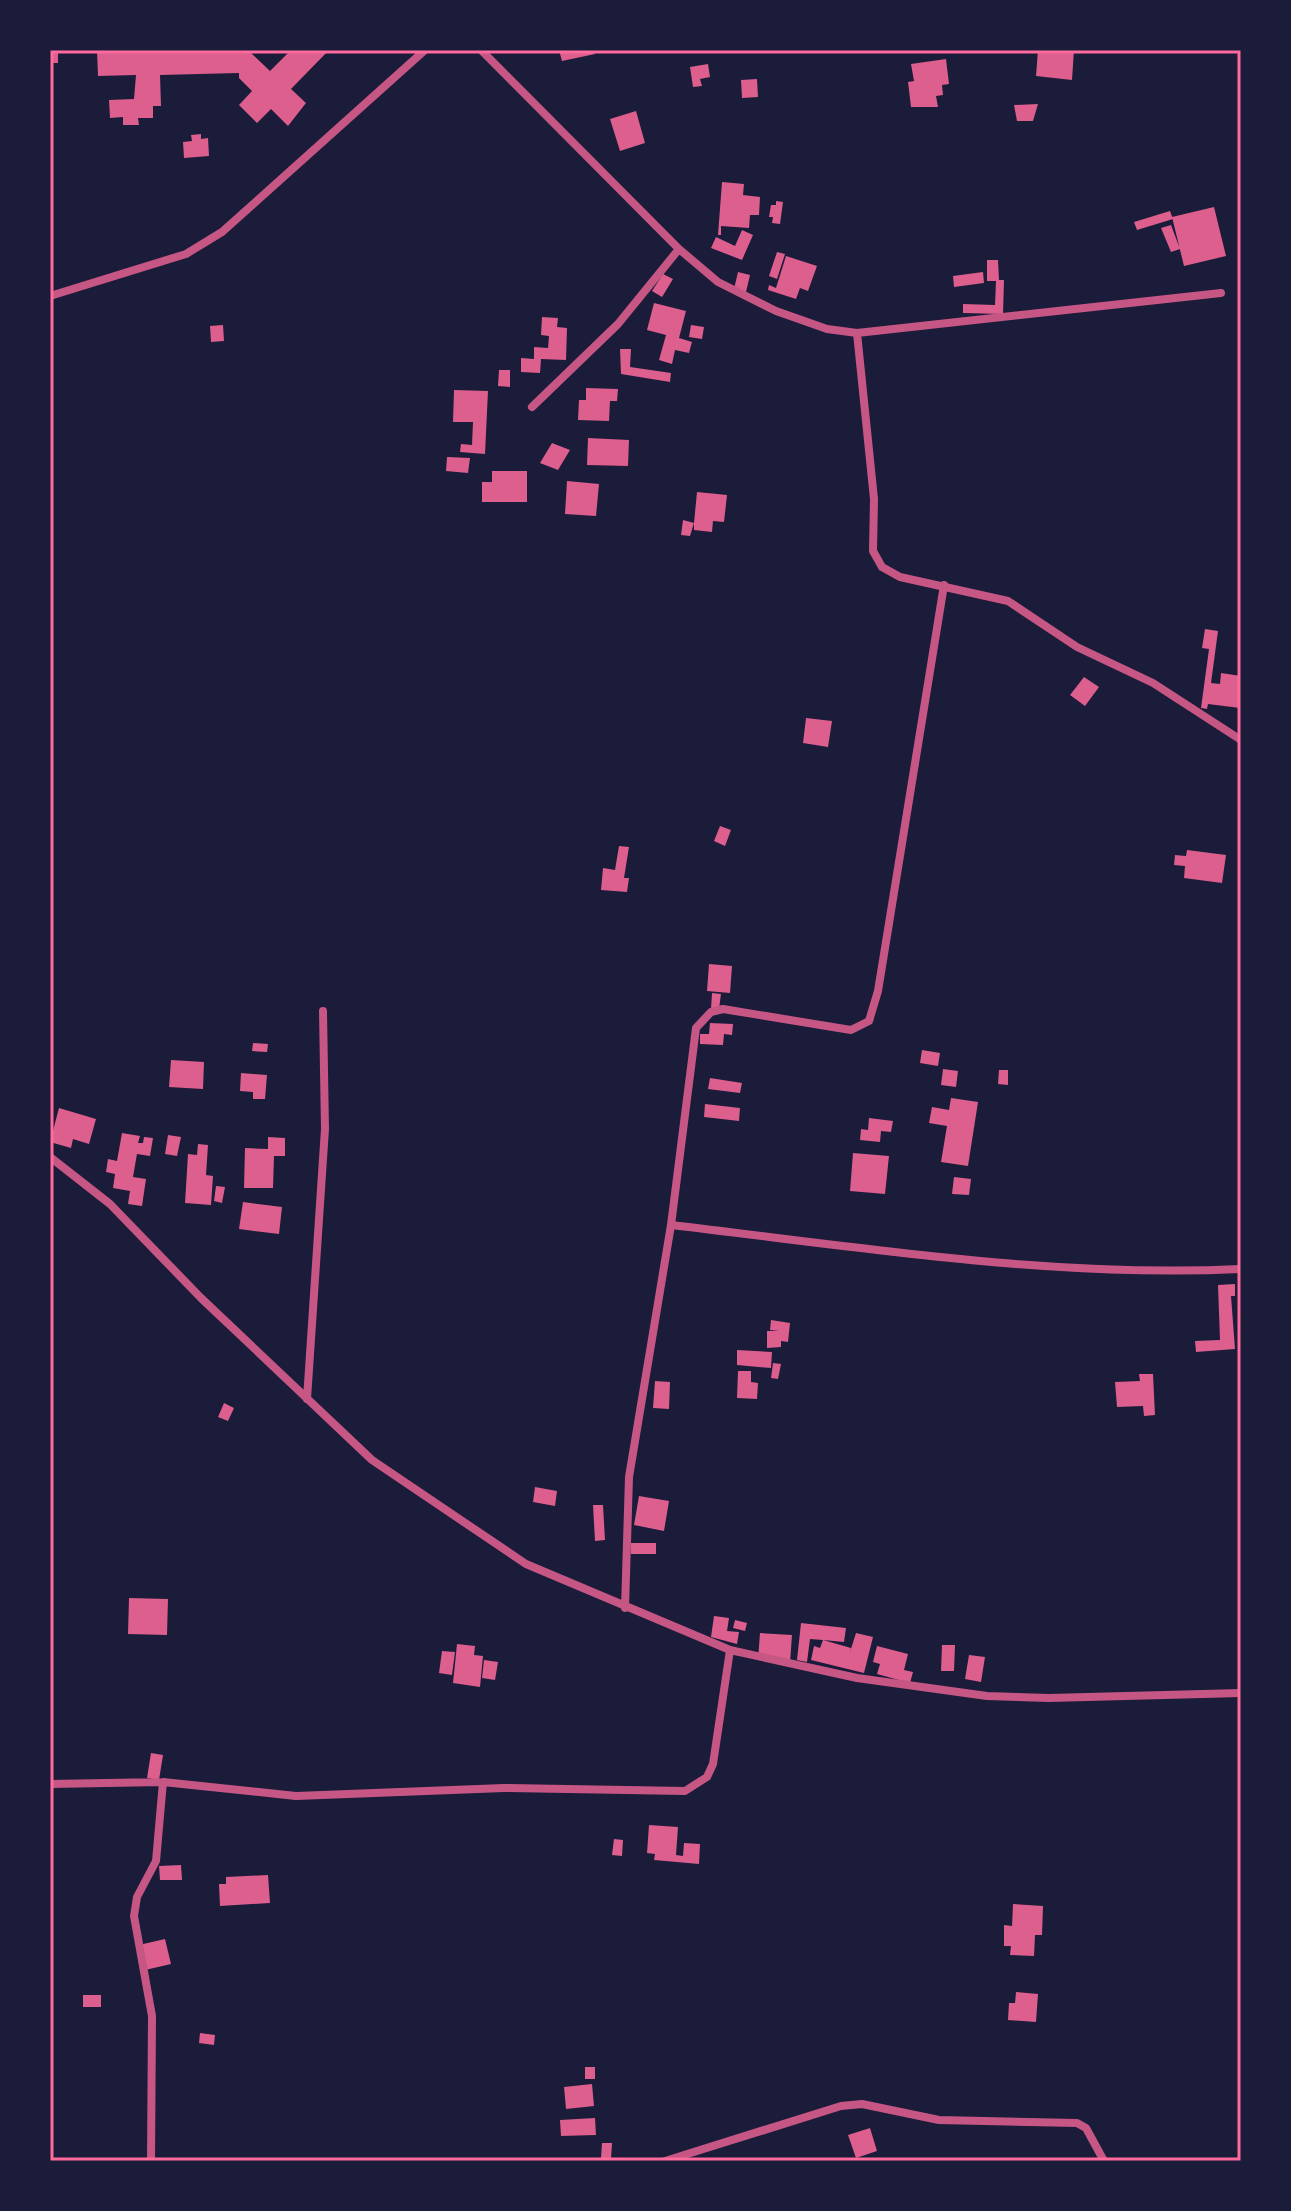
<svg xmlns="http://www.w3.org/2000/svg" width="1291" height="2211" viewBox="0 0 1291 2211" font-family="Quicksand,sans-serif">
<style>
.building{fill:#dd5f8e}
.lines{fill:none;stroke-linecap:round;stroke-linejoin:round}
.minor{stroke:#c65784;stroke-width:8}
.neatline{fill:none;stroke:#ff6b9d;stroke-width:3}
</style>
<rect width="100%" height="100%" fill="#1b1b3a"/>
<path class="building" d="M50,50H58V63H50Z
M97,50H248L270,71L291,50H329L291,89L306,103L288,126L271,109L257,123L239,105L252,91L239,78V73L160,75L161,106H153V118H138L139,125H123V117L110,118L109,100L134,99L136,75L98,76Z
M559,50H594L595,54L562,61Z
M1038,50H1074L1072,80L1036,76Z
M946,59L949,84L942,85L943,95L936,96L938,107H911L908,82L914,81L911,64Z
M708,64L710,77L700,79L702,86L693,87L690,67Z
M757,79L758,97L742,98L741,80Z
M1038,104L1033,121H1017L1014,105Z
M636,111L645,143L620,151L610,119Z
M201,134V139L208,138L209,156L184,158L183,142L192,141L191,135Z
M722,182L744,184L743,195L760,197L759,215H750L749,228L721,226V235H718Z
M776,201L783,202L780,224L772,223L773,217H769L771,205H776Z
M1214,207L1226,256L1184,266L1172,217Z
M1170,211L1173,219L1137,230L1134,222Z
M1171,225L1180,249L1171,252L1161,228Z
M742,230L753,235L742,260L711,248L716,237L735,246Z
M777,252L785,254L777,279L769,276Z
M786,256L817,266L808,291L800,288L796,299L768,290L769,285L776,288Z
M987,260H998L999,280H1004L1003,314L963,313V304L995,305L996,281H987Z
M738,272L750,275L746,292L734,289Z
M983,272L984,283L954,287L953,276Z
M663,274L673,279L662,297L652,291Z
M654,303L686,311L679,338L692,342L690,349L689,353L675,350L672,364L659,360L666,335L647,330Z
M542,317L558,318L557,327L567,328L566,360L541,359L540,373L521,372V358L534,359V347L548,348L549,336L541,335Z
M223,325L224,341L211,342L210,326Z
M691,325L704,327L702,339L689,337Z
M620,349H631L630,367L671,373L670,382L621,374Z
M499,370H510V387L498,386Z
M586,388L618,389L617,401H610L609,421L578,420L579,400H586Z
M454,390L488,391L485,454L460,452L461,444L472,445L473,422H453Z
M588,438L629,440L628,466L587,465Z
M552,443L570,450L558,470L540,463Z
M447,457L470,458L468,473L446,471Z
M492,471H527V502H482V482H492Z
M567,481L599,484L596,516L565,514Z
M697,492L727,495L724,522L713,521L712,532L694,530V523L690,536L681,535L683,520L694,523Z
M1205,629L1218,631L1211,683L1220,684L1221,673L1241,676L1240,708L1208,704L1207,709L1201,708L1209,649L1202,648Z
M1084,677L1099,687L1085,706L1070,695Z
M806,718L832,721L828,747L803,743Z
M720,826L731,830L725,846L714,841Z
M619,846L629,847L624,878H629L627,892L601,890L603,868L615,870Z
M1187,850L1226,855L1222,883L1184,878L1185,866L1174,865L1175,855L1186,856Z
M709,964L732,966L730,993L707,991Z
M712,993L721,994L719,1009H711Z
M710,1023L733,1024L732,1035L724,1034L723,1045L700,1044V1034H709Z
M253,1043L268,1044L267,1052L252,1051Z
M922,1050L940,1053L938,1066L920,1063Z
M171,1060L204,1062L203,1089L169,1087Z
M943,1069L958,1071L956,1087L941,1085Z
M999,1070H1008V1085L998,1084Z
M241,1073L267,1075L265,1099H253V1092L240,1091Z
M710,1078L742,1083L740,1093L708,1089Z
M951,1098L978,1102L968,1166L941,1162L947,1126L929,1123L932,1107L949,1110Z
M705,1104L740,1108L739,1121L704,1117Z
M59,1108L96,1119L89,1144L73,1139L71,1148L50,1142Z
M869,1118L893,1121L891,1132L881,1131L880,1142L860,1140L861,1129L868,1130Z
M122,1133L140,1136L138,1143H143L144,1137L153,1138L150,1156L137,1154L133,1177L146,1179L142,1206L128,1204L130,1191L113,1188L115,1174L106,1172L108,1159L117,1161Z
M168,1135L181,1137L177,1156L165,1154Z
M268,1137L285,1138V1156H274L273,1188H244L245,1148L268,1149Z
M198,1144L208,1145L206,1175L213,1176L211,1205L185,1203L188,1154L197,1155Z
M853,1153L889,1156L885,1194L850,1191Z
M954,1177L971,1179L969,1195L952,1194Z
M216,1186L225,1187L222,1203L214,1201Z
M243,1202L282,1207L279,1234L239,1229Z
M1235,1284V1296H1231L1235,1349L1196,1352L1195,1341L1220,1340L1218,1285Z
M771,1320L790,1323L788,1342L781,1341V1347L767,1348V1331H779L770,1330Z
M737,1350L772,1352L771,1368L737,1365Z
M773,1363L781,1364L778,1379L771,1378Z
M738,1371H751V1382L758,1383L757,1399L737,1398Z
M1139,1374H1153L1155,1415L1144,1416L1143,1406L1117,1407L1115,1382L1140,1381Z
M655,1381L670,1382L669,1409L653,1408Z
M224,1403L234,1408L228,1421L218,1417Z
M535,1487L557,1491L555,1506L533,1502Z
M639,1496L669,1501L664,1531L634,1525Z
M593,1505H603L605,1540L595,1541Z
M631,1543H656V1554H631Z
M129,1598L168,1599L167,1635L128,1634Z
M714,1616L729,1618L727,1631L739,1632L737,1644L711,1637Z
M735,1620L747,1623L745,1631L733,1628Z
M801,1623L846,1628L844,1642L823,1640L851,1648L849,1655L856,1633L873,1637L864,1673L811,1660L814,1646L820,1648L823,1640L810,1639L807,1662L797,1660Z
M760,1633L792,1635L790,1663L758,1660Z
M457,1644L475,1646L474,1655L483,1656L480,1687L453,1683Z
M942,1645H955L954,1671H941Z
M877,1646L908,1654L904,1670L913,1672L910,1683L877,1674L880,1664L873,1662Z
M442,1651L455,1652L452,1675L439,1673Z
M969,1655L985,1657L981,1682L965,1679Z
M484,1660L498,1662L495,1680L482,1678Z
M151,1753L163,1755L159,1780L147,1778Z
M649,1825L678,1827L676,1855L683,1856L684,1843L700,1844L699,1864L654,1860L655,1854L647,1853Z
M614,1839L623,1840L622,1856L612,1855Z
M181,1865L182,1880H160L159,1866Z
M268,1875L270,1903L220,1906L219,1884H226V1877Z
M1013,1904L1043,1906L1042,1935H1035L1034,1956L1010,1955L1011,1946H1004V1925L1012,1926Z
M165,1939L171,1964L145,1970L139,1945Z
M1016,1992L1038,1994L1036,2022L1008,2020L1009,2003H1015Z
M83,1995H101V2007H83Z
M200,2033L215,2035L214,2045L199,2043Z
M585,2067H595V2079H585Z
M592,2084L594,2106L566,2109L564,2087Z
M595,2118L596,2135L561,2136L560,2120Z
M870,2128L877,2151L856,2158L848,2135Z
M602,2143H612L611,2159L601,2158Z"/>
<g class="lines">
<path class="minor" d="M481,50L679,249L718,282L776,311L827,329L857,333L874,499L873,551L882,567L900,577L1008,601L1077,647L1153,683L1241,740
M50,296L186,254L222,232L425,50
M857,333L1221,293
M532,407L618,324L679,249
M50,1157L110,1204L201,1298L372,1460L526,1564L730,1650L857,1678L987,1696L1049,1698L1241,1693
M671,1225C860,1247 1051,1278 1241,1269
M307,1399L325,1129L323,1011
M625,1608L629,1477L671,1225L696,1028L711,1012L723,1009L851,1030L869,1021L878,991L944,585
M50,1784L163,1782L296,1796L504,1788L685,1791L707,1777L713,1764L730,1650
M151,2161L152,2016L134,1916L137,1897L156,1861L163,1782
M665,2161L841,2106L862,2104L939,2120L1077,2123L1086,2128L1104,2161"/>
</g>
<rect width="1291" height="2211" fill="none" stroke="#1b1b3a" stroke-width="104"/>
<rect x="52" y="52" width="1187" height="2107" class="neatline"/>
</svg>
